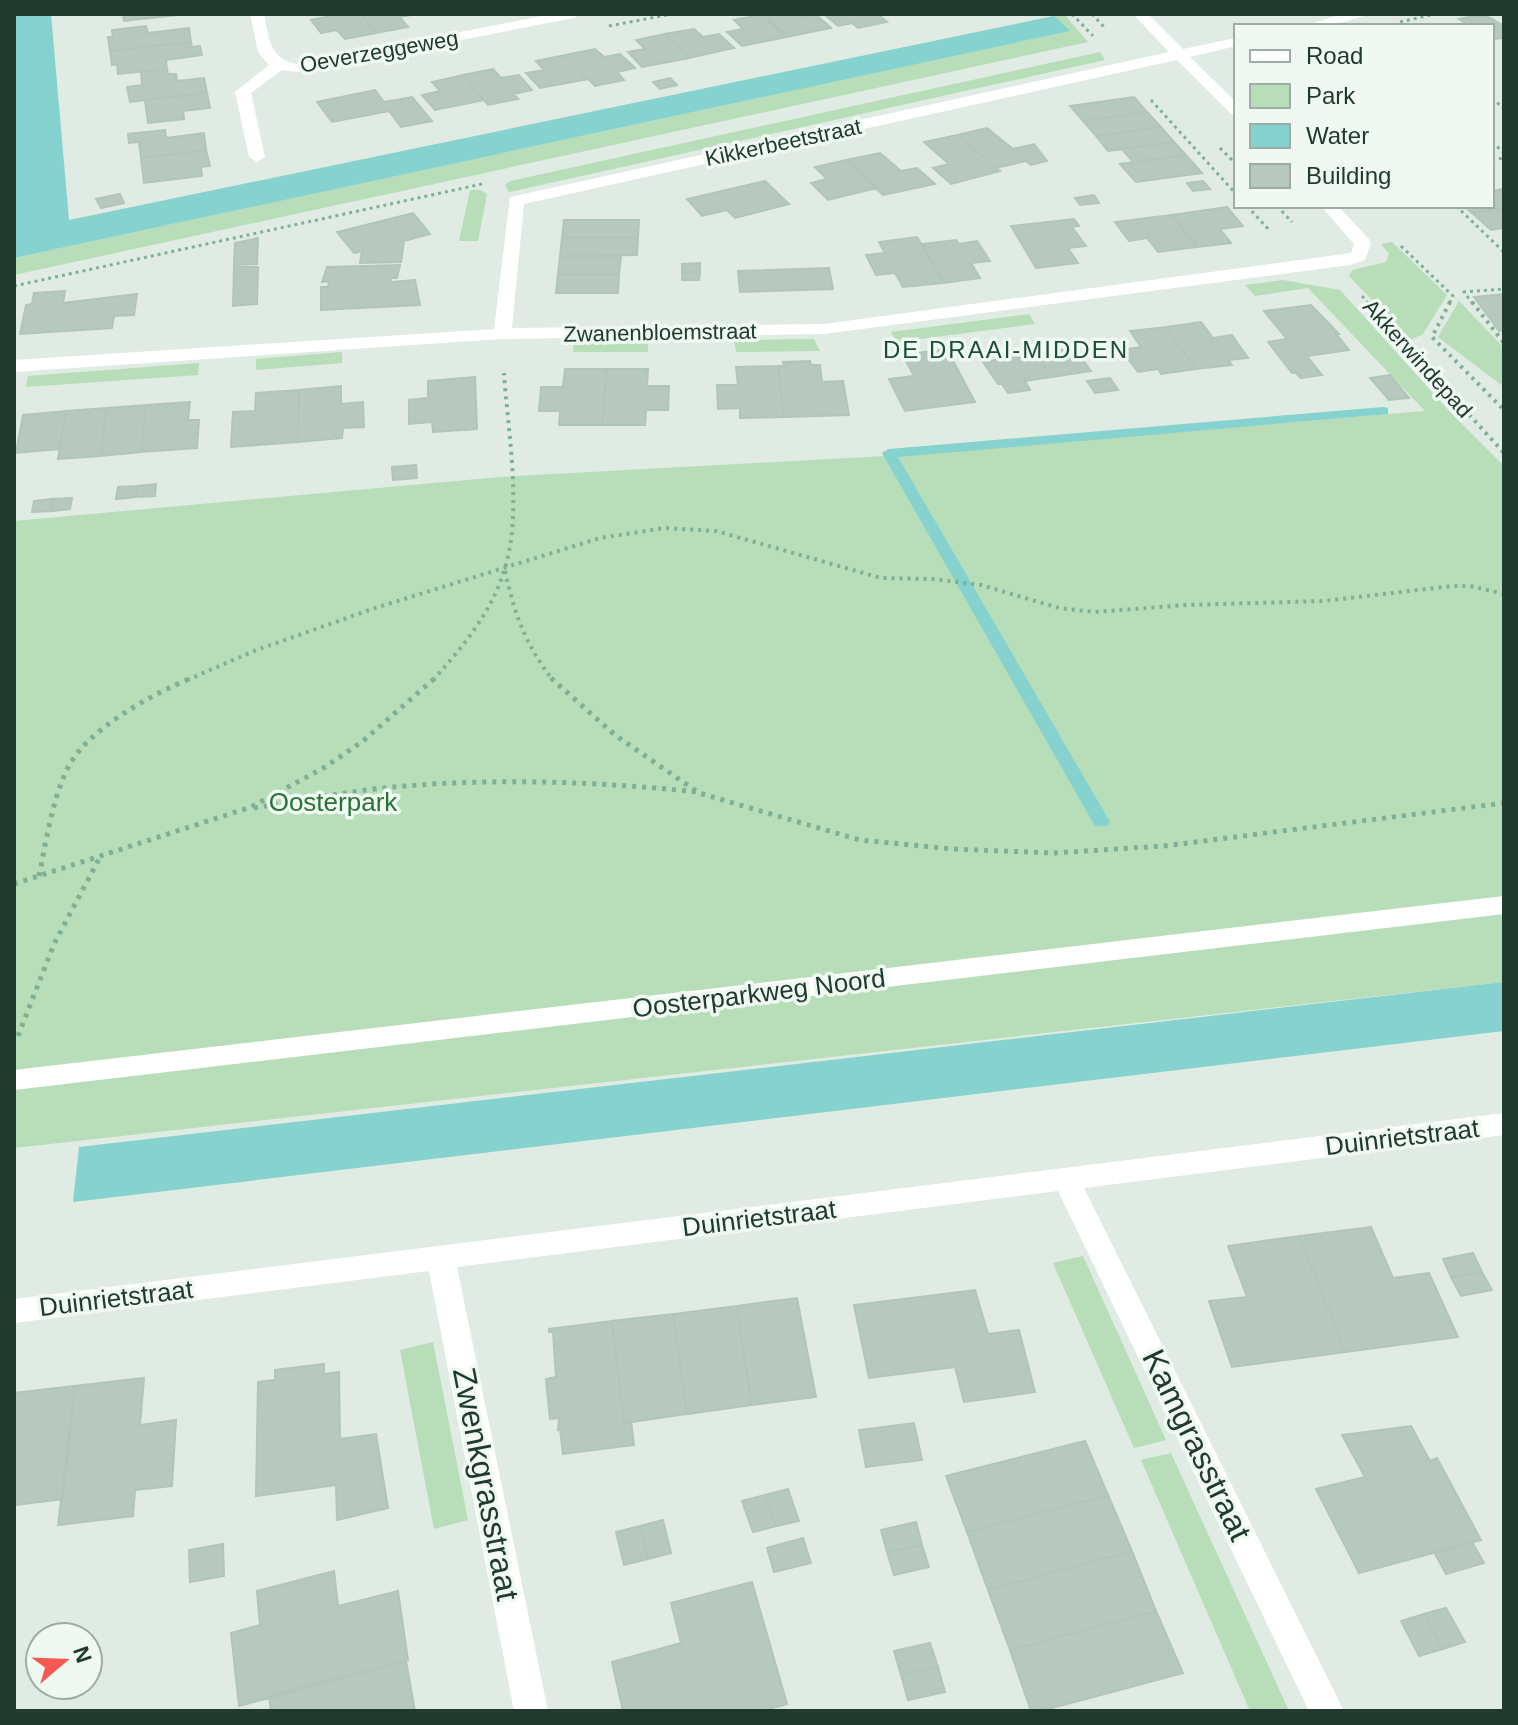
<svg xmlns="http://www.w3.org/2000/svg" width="1518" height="1725" viewBox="0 0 1518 1725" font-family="Helvetica,sans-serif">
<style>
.green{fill:#b7ddb9}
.water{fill:#85d2ce}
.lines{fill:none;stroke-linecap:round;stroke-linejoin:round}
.stream{fill:#85d2ce;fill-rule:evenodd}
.building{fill:#b7c9be;stroke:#b2c5b9;stroke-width:2}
.path-far2{stroke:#7fb096;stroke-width:3;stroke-dasharray:3 4;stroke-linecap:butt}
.path-far1{stroke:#7fb096;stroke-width:4;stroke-dasharray:3 5;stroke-linecap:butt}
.path{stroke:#7fb096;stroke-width:5;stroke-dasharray:4 6;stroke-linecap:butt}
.minor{fill:#fff;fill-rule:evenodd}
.labels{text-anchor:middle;stroke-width:7;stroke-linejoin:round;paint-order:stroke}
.far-street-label{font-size:22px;fill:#203b2e;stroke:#f0f8f2}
.far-neighbourhood-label{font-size:24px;letter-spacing:2px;fill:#1b4e37;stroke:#f0f8f2}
.park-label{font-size:26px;fill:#297336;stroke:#f0f8f2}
.street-label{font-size:26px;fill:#203b2e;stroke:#f0f8f2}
.near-street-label{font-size:32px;fill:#203b2e;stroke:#f0f8f2}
</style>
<rect width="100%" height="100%" fill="#dfebe3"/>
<path class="green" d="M1064,14L1088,42L14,275V258L1069,31L1054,16Z
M1100,52L1105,60L509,192L505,185L510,181Z
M470,190H480L487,194L478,241H459Z
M1392,242L1447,295L1423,334L1410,340L1349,276L1353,270L1386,262L1389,254L1381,244Z
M1283,280L1340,290L1450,412L1504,466V982L14,1148V521L500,477L884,456L1425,411L1308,288L1255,296L1245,285Z
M1459,301L1504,348V387L1438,337Z
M1029,314L1035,324L897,342L891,332Z
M814,339L820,351L736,352L734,340Z
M648,340V352H573L574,341Z
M342,352V363L256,370V359Z
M199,363L198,375L26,387L28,376Z
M1083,1256L1166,1440L1134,1448L1053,1263Z
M433,1342L468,1520L434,1529L400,1350Z
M1171,1453L1289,1711H1250L1141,1460Z"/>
<path class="water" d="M14,14H51L69,220L1054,16L1070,31L14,258Z
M1504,982V1031L73,1202L79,1147Z"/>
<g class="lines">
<path class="stream" d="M1383,407L1388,408V414L898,457L1110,822L1107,826H1095L882,453L889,449Z"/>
</g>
<path class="building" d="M123,14H177V15L124,21Z
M341,14H361L376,33L345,39L337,30L321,33L311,20Z
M361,14H416L400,17L408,27L376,33Z
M764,14H795L799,17L815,14L831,28L787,37Z
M824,14H878L887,22L858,28L852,23L838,26Z
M1483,14L1504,26V38L1492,39V26H1470L1459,19Z
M761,15L787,37L742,46L727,32L743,29L734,20Z
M146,26L148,33L189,28L191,42L110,51L108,37H113L112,30Z
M694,29L703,37L719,34L734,48L689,58L665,34Z
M665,34L689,58L642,67L628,52L645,49L636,40Z
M191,42L192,47L200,46L202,55L166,60L167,69L118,74L117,64L112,65L110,51Z
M595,49L604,57L620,54L635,68L617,72L624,80L595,86L565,55Z
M565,55L588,79L540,88L526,73L544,70L536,61Z
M167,69L168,74H176L177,81L204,78L207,93L130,102L127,87L142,85L141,72Z
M493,69L501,78L519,75L532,90L513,94L518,99L488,105L463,75Z
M463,75L484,100L435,110L422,95L440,91L432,82Z
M670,78L677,85L660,89L653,82Z
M375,90L384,102L412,97L432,121L401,127L389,111L332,122L317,102Z
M207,93L210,108L183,111L184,119L148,123L145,100Z
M1134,97L1147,112L1083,121L1070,106Z
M1147,112L1161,127L1096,136L1083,121Z
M1161,127L1174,142L1108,151L1096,136Z
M987,128L1013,149L1034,144L1047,161L1031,165L1026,161L996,168L957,135Z
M165,130L166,138L204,133L206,150L141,158L139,142L129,143L128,134Z
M957,135L996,168L1000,171L951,184L933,168L949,164L924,142Z
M1174,142L1186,155L1133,162L1122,149Z
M206,150L210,166L201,167L202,176L144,183L141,158Z
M880,153L901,171L917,168L935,184L883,195L846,160Z
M1186,155L1202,173L1136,182L1120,164Z
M846,160L877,188L828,200L811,183L827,179L815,167Z
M765,181L789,204L735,218L727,210L702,216L687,199Z
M1203,181L1210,189L1193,191L1187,183Z
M1504,189V208L1472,213L1464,206H1492V191Z
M120,194L124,203L101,208L96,199Z
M1094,195L1099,203L1080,205L1075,198Z
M1227,207L1243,226L1220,229L1231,243L1198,247L1172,215Z
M1504,208V228L1491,230L1472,213Z
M413,213L430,234L404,241L401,262L360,263L362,251L354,253L337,232Z
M1171,215L1197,247L1158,252L1147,238L1129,241L1115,222Z
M1074,219L1079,226L1072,227L1086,246L1068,248L1078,263L1036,268L1011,226Z
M564,220H639L638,238H562Z
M917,237L944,283L903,287L895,273L876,275L866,255L885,253L879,242Z
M258,238L257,264L234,265L235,243Z
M562,238H638L637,255L560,256Z
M956,240L959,244L977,241L990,261L971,263L980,278L944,283L922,244Z
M560,256H621L619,274H558Z
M700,263V272H682V264Z
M400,265L397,278H391V282L415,280L420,305L321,310V287H328L329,281L322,282L327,267Z
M234,267H258L257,304L233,306Z
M829,268L833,289L740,292L738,271Z
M682,272H700L699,280H682Z
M558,274H619L618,293H556Z
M65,291L63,303L137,294L134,315L114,316L112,328L20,334L26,305L32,304L34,293Z
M1504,294V330L1499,331L1474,297Z
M1311,305L1339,334H1336L1349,350L1307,356L1322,375L1301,378L1296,373H1292L1268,342L1287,339L1264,311Z
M1201,322L1213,338L1232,335L1248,358L1228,360L1232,365L1196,369L1166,327Z
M1166,327L1196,369L1161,374L1158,369L1138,372L1121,350L1141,347L1130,331Z
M1074,348L1091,371L1025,381L1030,390L1008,393L1002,384H998L983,362Z
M940,350L942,354L949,353L975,402L905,411L889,379L914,376L905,359L911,358L909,354Z
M810,361L811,365H820L822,382L843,381L849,415L784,417L778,366H784L783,362Z
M778,366L784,417L740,418V408L718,409L717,385H738L736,367Z
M565,369H607L602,425H559L560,411H539L541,387H563Z
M607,369H648L647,386H669L668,410H646L645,425H602Z
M1390,375L1409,398L1389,400L1370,378Z
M475,377L477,429L433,432L432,422L409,424V400L428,398V381Z
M1110,378L1118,390L1095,393L1087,381Z
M341,386V404L363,402L364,427L343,428L342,438L298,442L299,390Z
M299,390L298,442L231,447L233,412L255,411L256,393Z
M190,402L188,420H199L197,448L141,452L146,405Z
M146,405L141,452L101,456L107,408Z
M106,408L101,456L58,459L66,411Z
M66,411L59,449L16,453L23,415Z
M416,465L417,478L393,480L392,467Z
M156,484L155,496L136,497L137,486Z
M137,486L136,497L116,499L118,487Z
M72,498L70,509L51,511L53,499Z
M53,499L51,511L32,512L34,501Z
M1371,1227L1393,1278L1429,1273L1458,1337L1346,1352L1299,1236Z
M1299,1236L1346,1352L1232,1367L1209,1301L1247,1297L1228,1246Z
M1473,1253L1482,1272L1451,1277L1443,1259Z
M1482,1272L1492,1290L1461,1296L1451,1277Z
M975,1290L988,1334L1019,1330L1035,1392L964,1402L955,1367L869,1378L854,1305Z
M797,1298L816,1397L752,1405L736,1306Z
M736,1306L752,1405L687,1414L673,1314Z
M673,1314L687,1414L624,1423L612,1321Z
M612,1321L624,1423L631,1421L634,1445L563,1454L560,1429L558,1430L559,1418L550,1419L546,1379L556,1377L553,1332H549V1329Z
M324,1364V1374L339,1372L340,1439L376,1434L388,1508L337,1520L336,1485L256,1496L258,1382L275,1380V1370Z
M144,1378L140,1425L176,1420L172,1486L135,1490L133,1516L58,1525L75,1386Z
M75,1386L63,1499L14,1505V1393Z
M914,1423L922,1460L866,1467L859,1430Z
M1411,1426L1430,1461L1437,1458L1481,1540L1359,1573L1316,1489L1365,1477L1342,1435Z
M1085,1441L1108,1495L967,1532L946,1476Z
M788,1489L799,1521L776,1526L765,1495Z
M765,1495L776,1526L753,1532L742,1501Z
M1108,1495L1132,1551L988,1590L967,1532Z
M663,1520L671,1553L648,1559L640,1526Z
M916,1522L922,1545L887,1552L881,1530Z
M640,1526L648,1559L624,1565L616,1532Z
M803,1538L811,1563L774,1572L767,1548Z
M1472,1542L1484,1563L1446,1574L1434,1552Z
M223,1544L224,1576L190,1582L189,1550Z
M922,1545L929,1567L894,1575L887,1552Z
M1132,1551L1156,1611L1010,1650L988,1590Z
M334,1571L338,1606L398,1591L408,1660L239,1706L231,1633L260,1625L257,1591Z
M752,1582L787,1704L762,1711H623L612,1662L681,1643L671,1603Z
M1446,1608L1465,1642L1443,1649L1424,1614Z
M1156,1611L1183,1673L1041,1711H1031L1010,1650Z
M1424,1614L1443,1649L1419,1656L1401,1621Z
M930,1643L938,1667L901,1675L894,1651Z
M406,1661L415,1711H271L269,1696Z
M938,1667L945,1692L908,1700L901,1675Z"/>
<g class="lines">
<path class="path-far2" d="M1072,14L1093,36
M1092,14L1105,28
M1400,22L1435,14
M609,26L672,14
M1492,98L1504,109
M1151,100L1236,194
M1492,142L1504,153
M1220,148L1236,164
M1492,160L1504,158
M1247,206L1270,231
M1277,206L1292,222
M1456,206L1504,252
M1401,246L1453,296L1449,304
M14,286L482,184
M1362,296L1369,304
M1473,304L1464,292L1504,289"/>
<path class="path-far1" d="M1367,302L1504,453
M1450,302L1432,337L1504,410
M1472,302L1504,343
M505,571C514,613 526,646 553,680
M187,680L254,651L372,609L600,538L665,528L716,531L881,578L932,579L981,585L1059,608L1094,612L1186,605L1324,601L1452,586H1470L1504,594
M433,680C462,648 491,613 504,571C523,514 508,433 504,373"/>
<path class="path" d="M551,678L615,735L699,793L860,840L952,849L1053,853L1163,846L1504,803
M254,808C304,800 354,790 405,786C503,778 601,782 698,792
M39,876C46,842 51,806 65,774C82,731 151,695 191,678
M14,884L251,807L325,767L363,741L435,678
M18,1036L54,944L100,857"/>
<path class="minor" d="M250,14H264C269,38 269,59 297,64L552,14H581L574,18L297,72L282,70L251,93L265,157L257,162L249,157L235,92L269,65L258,52Z
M1133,14H1148L1183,49L1236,38V46L1190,57L1236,102V116L1231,114L1177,60L524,204L512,328L824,324L1351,253L1354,244L1321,206H1338L1369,239L1371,243L1365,260L1350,265L824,334L502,339L14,372V360L494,329L510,197L1169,52Z
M1344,14H1371L1329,26H1302Z
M1504,896V914L14,1090V1070Z
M1504,1113V1135L1084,1188L1344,1711H1309L1058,1191L457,1267L548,1711H514L429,1271L14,1323V1299Z"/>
</g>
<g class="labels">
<g class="far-street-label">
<text transform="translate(379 51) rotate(-10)" y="8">Oeverzeggeweg</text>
<text transform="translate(783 142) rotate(-12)" y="8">Kikkerbeetstraat</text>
<text transform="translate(660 332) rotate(-1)" y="8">Zwanenbloemstraat</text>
<text transform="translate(1418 358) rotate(48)" y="8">Akkerwindepad</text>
</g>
<g class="far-neighbourhood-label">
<text x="1006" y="358">DE DRAAI-MIDDEN</text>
</g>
<g class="park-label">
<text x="333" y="811">Oosterpark</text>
</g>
<g class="street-label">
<text transform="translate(759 993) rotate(-7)" y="9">Oosterparkweg Noord</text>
<text transform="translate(1402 1137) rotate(-7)" y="9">Duinrietstraat</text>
<text transform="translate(759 1218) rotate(-7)" y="9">Duinrietstraat</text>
<text transform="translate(116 1298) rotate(-7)" y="9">Duinrietstraat</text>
</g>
<g class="near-street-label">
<text transform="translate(1197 1445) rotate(64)" y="11">Kamgrasstraat</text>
<text transform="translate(486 1484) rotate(79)" y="11">Zwenkgrasstraat</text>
</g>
</g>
<rect width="1518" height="1725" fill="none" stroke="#203b2e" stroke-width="32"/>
<rect x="1234" y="24" width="260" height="184" fill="#f0f8f2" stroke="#9daca4" stroke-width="2"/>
<rect x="1250" y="50" width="40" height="12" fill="#ffffff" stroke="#9daca4" stroke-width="2"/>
<text x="1306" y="64" font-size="24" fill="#203b2e">Road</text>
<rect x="1250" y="84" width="40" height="24" fill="#b7ddb9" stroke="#9daca4" stroke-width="2"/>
<text x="1306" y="104" font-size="24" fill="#203b2e">Park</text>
<rect x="1250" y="124" width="40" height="24" fill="#85d2ce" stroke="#9daca4" stroke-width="2"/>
<text x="1306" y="144" font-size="24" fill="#203b2e">Water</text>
<rect x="1250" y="164" width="40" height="24" fill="#b7c9be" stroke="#9daca4" stroke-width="2"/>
<text x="1306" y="184" font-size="24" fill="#203b2e">Building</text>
<g transform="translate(64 1661) rotate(71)"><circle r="38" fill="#f0f8f2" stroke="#9daca4" stroke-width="2"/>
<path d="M0-6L14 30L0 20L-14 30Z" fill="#f65852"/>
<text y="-12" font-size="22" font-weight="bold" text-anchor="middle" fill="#203b2e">N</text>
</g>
</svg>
